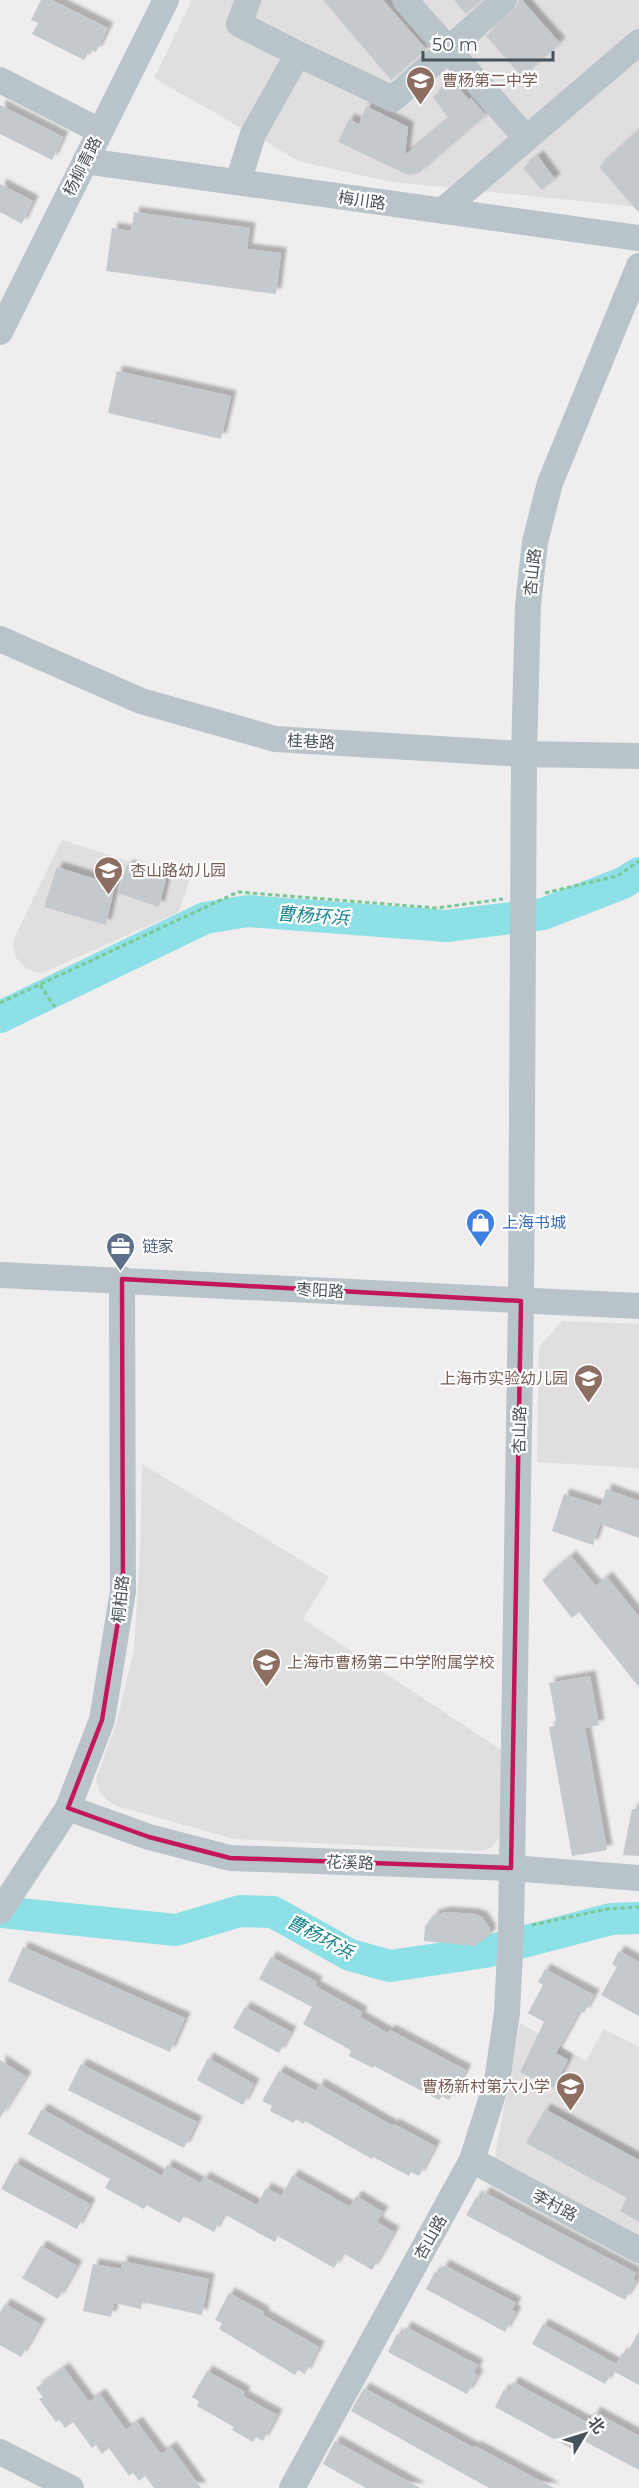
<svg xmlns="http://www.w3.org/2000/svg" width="639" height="2488" viewBox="0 0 639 2488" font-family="Montserrat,'Noto Sans SC',sans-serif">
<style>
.education{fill:#e1dedf}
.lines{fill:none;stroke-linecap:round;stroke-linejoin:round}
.river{stroke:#8de1e6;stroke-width:32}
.building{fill:#c4c9cd;filter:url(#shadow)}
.path{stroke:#78c794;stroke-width:3;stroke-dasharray:4.5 3;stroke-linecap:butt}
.minor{stroke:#b9c4ca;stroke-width:26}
.marked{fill:none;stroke:#c2185b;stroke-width:4.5;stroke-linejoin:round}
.labels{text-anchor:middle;stroke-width:4.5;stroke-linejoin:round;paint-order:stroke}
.education-label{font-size:16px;fill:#785e54;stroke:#fff;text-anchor:start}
.street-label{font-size:16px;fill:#47535a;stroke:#fff}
.shop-label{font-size:16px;fill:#366cbe;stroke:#fff;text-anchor:start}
.service-label{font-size:16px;fill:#4e5e75;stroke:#fff;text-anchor:start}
.water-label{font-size:18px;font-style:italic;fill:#14838a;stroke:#fff}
</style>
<defs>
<filter id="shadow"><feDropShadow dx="5.5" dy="-5.5" stdDeviation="1.5" flood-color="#0004"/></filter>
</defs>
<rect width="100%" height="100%" fill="#f0edee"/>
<path class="education" d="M192,0H639V207L392,182L301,162L154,78Z
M62,840L189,881L179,912L40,974L27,969L16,958L13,944L16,934Z
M562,1321L639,1324V1468L537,1462L539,1347Z
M142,1464L329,1577L303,1619L501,1750L502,1825L498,1839L492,1847L481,1851L234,1839L120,1807L108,1801L99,1791L96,1779L116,1725L134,1650L140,1552Z
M520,2023L586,2061L604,2029L639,2047V2241L494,2161Z"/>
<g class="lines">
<path class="river" d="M0,1017L205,918L248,911L446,926L543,914L623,883L639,873
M0,1912L176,1930L240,1911L273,1912L350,1955L390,1966L485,1952L611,1919L639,1918"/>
</g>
<path class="building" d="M41,0H52L108,28L96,52L90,49L84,60L32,34L38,23L31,20Z
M323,0H383L426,49L391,80Z
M454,0H481L466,14Z
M519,0H522L560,43L522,77L486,36L514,11Z
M452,80L469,100L471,98L486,115L419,173L408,175L338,142L349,119L359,124L366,106L408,127L405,155L449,119L433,97Z
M0,105L63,137L52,160L0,134Z
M639,131V213L599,167Z
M538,156L555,179L542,190L523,168Z
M0,184L33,201L22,224L0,212Z
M134,212L250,228L247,249L281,253L276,294L106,271L112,228L131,231Z
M117,371L231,396L221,439L108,413Z
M127,865L166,879L159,907L118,893Z
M57,867L115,885L106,925L44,907Z
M606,1489L639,1501V1538L600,1524L593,1545L552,1531L564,1494L601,1506Z
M571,1556L596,1586L607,1577L639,1617V1687L579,1612L572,1618L542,1580Z
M590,1676L599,1725L585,1728L607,1850L572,1856L549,1727L557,1725L549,1683Z
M632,1809H639V1856L623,1855Z
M446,1912L474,1914L482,1917L490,1929V1935L475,1946L424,1941L425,1926L434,1915Z
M23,1947L185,2018L170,2052L8,1981Z
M619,1951L639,1962V2016L601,1995L617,1967L612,1964Z
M271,1957L317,1982L315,1986L362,2012L360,2017L388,2033L390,2030L466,2070L449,2100L442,2096L439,2100L374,2066L373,2068L349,2056L351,2051L342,2045L303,2024L312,2007L259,1979Z
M545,1969L594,1995L584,2013L579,2011L556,2053L568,2060L553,2089L520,2072L544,2022L528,2013L543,1985L538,1982Z
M245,2007L291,2032L279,2053L233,2028Z
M208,2058L254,2084L243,2105L197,2080Z
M0,2060L26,2077L0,2118Z
M81,2064L197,2122L184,2148L68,2090Z
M279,2071L316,2091L319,2084L393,2126L394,2124L435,2146L419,2176L411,2172L409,2176L373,2157L372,2159L305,2121L304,2124L296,2119L294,2123L270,2111L272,2106L262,2101Z
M42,2109L162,2176L167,2165L201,2183L204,2177L257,2205L266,2188L281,2196L293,2175L350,2207L356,2196L383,2212L377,2222L394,2232L372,2270L343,2253L334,2268L278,2236L275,2242L224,2214L214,2232L184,2216L180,2223L146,2205L144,2209L105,2188L110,2179L28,2134Z
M545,2109L639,2160V2222L620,2211L627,2198L526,2143Z
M15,2163L90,2204L77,2229L1,2189Z
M484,2192L636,2273L633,2279L636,2281L625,2300L466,2215L477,2196L481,2199Z
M41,2246L77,2266L58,2299L22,2278Z
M122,2261L209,2279L202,2315L142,2302L141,2309L114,2303L111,2317L83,2311L93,2264L121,2269Z
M444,2265L516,2303L512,2310L516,2312L505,2332L426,2289L435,2272L439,2274Z
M229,2293L264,2312L263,2315L319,2347L305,2374L298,2370L295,2375L219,2329L222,2323L215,2320Z
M5,2304L40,2324L21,2357L0,2345V2312Z
M543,2324L616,2364L605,2384L532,2344Z
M406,2327L478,2365L474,2373L478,2375L467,2394L388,2352L397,2334L401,2336Z
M639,2331V2385L613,2371L622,2353L626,2355Z
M64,2368L89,2402L100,2394L126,2430L137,2422L161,2454L171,2447L201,2488H154L145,2476L139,2481L133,2473L129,2476L109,2448L102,2454L96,2445L92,2448L73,2422L65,2428L59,2420L56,2422L39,2399L43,2397L36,2388Z
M207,2371L245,2392L243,2396L277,2415L263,2441L256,2437L253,2442L232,2430L234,2427L197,2406L199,2401L192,2397Z
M513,2382L585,2421H590L595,2412L639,2436V2470L580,2439L574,2450L495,2407L504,2389L508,2392Z
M364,2388L474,2448L475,2446L554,2488H489L351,2411Z
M335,2441L420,2488H366L323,2464Z"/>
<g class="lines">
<path class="path" d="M545,893L617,876L639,861
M40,985L55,1007
M0,1003L238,892L436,908L503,899
M532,1925L607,1909L639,1907"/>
<path class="minor" d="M248,0L239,24L298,54
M405,0L526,138
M0,80L100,131
M85,161L639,238
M238,182L253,134L298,54L393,99L504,0
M442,211L639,42
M0,332L166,0
M0,639L141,701L275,739L524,754L639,756
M0,1275L639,1306
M68,1808L149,1837L230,1858L511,1868L639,1878
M0,1911L68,1808L102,1720L123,1591L122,1279
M472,2160L639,2250
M0,2452L71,2488
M292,2488L472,2160L497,2081L507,2013L511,1930L521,1301L524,754L528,605L535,542L550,483L639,266"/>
</g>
<path class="marked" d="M122,1279L521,1301L511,1868L230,1858L149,1837L68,1808L102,1720L123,1591Z"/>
<defs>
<symbol id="school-pin" viewBox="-11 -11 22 30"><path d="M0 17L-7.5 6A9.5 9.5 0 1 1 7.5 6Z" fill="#8d6e63" stroke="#fff"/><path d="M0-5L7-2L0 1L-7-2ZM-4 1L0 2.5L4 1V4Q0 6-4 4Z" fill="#fff"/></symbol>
<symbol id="shop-pin" viewBox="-11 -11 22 30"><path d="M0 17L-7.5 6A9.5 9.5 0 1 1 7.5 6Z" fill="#3f7fe0" stroke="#fff"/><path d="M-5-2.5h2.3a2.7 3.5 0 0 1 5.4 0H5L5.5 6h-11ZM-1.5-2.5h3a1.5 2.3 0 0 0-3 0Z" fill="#fff"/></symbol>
<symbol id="office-pin" viewBox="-11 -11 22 30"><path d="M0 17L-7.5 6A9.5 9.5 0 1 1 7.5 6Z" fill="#5c6f8a" stroke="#fff"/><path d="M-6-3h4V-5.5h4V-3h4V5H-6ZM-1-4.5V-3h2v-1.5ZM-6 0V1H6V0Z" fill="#fff"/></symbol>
</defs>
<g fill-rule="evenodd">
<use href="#school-pin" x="404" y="64" width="33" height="45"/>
<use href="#school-pin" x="92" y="854" width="33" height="45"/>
<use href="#shop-pin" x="464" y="1206" width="33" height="45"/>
<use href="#office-pin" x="104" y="1230" width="33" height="45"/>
<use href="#school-pin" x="572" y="1362" width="33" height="45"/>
<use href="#school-pin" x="250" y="1646" width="33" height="45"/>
<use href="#school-pin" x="554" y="2070" width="33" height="45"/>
</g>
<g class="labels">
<g class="education-label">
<text x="442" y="86">曹杨第二中学</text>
<text x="130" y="876">杏山路幼儿园</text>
<text x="568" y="1384" text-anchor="end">上海市实验幼儿园</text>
<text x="287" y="1668">上海市曹杨第二中学附属学校</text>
<text x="550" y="2092" text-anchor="end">曹杨新村第六小学</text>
</g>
<g class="street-label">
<text transform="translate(82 166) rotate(-63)" y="6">杨柳青路</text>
<text transform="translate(362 200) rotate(8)" y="6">梅川路</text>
<text transform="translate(532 572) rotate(-84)" y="6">杏山路</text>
<text transform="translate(311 741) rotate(3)" y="6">桂巷路</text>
<text transform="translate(320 1290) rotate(3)" y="6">枣阳路</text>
<text transform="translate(519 1430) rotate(-89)" y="6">杏山路</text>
<text transform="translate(120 1599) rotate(-84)" y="6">桐柏路</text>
<text transform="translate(350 1862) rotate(2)" y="6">花溪路</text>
<text transform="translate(555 2205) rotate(28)" y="6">李村路</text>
<text transform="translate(430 2237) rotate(-61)" y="6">杏山路</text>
</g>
<g class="shop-label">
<text x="502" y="1228">上海书城</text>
</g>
<g class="service-label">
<text x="142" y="1252">链家</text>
</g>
<g class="water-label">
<text transform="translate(313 916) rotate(4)" y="6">曹杨环浜</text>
<text transform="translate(320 1937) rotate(28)" y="6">曹杨环浜</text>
</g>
</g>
<g transform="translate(585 2434) rotate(52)" stroke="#ffffff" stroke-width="4.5" paint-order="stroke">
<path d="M0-4.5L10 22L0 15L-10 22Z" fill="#47535a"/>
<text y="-9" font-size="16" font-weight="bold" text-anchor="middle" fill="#47535a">北</text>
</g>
<path d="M423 51v9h130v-9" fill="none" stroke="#47535a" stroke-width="3"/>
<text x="432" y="51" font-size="18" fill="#47535a" stroke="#ffffff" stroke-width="4.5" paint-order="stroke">50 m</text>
</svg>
